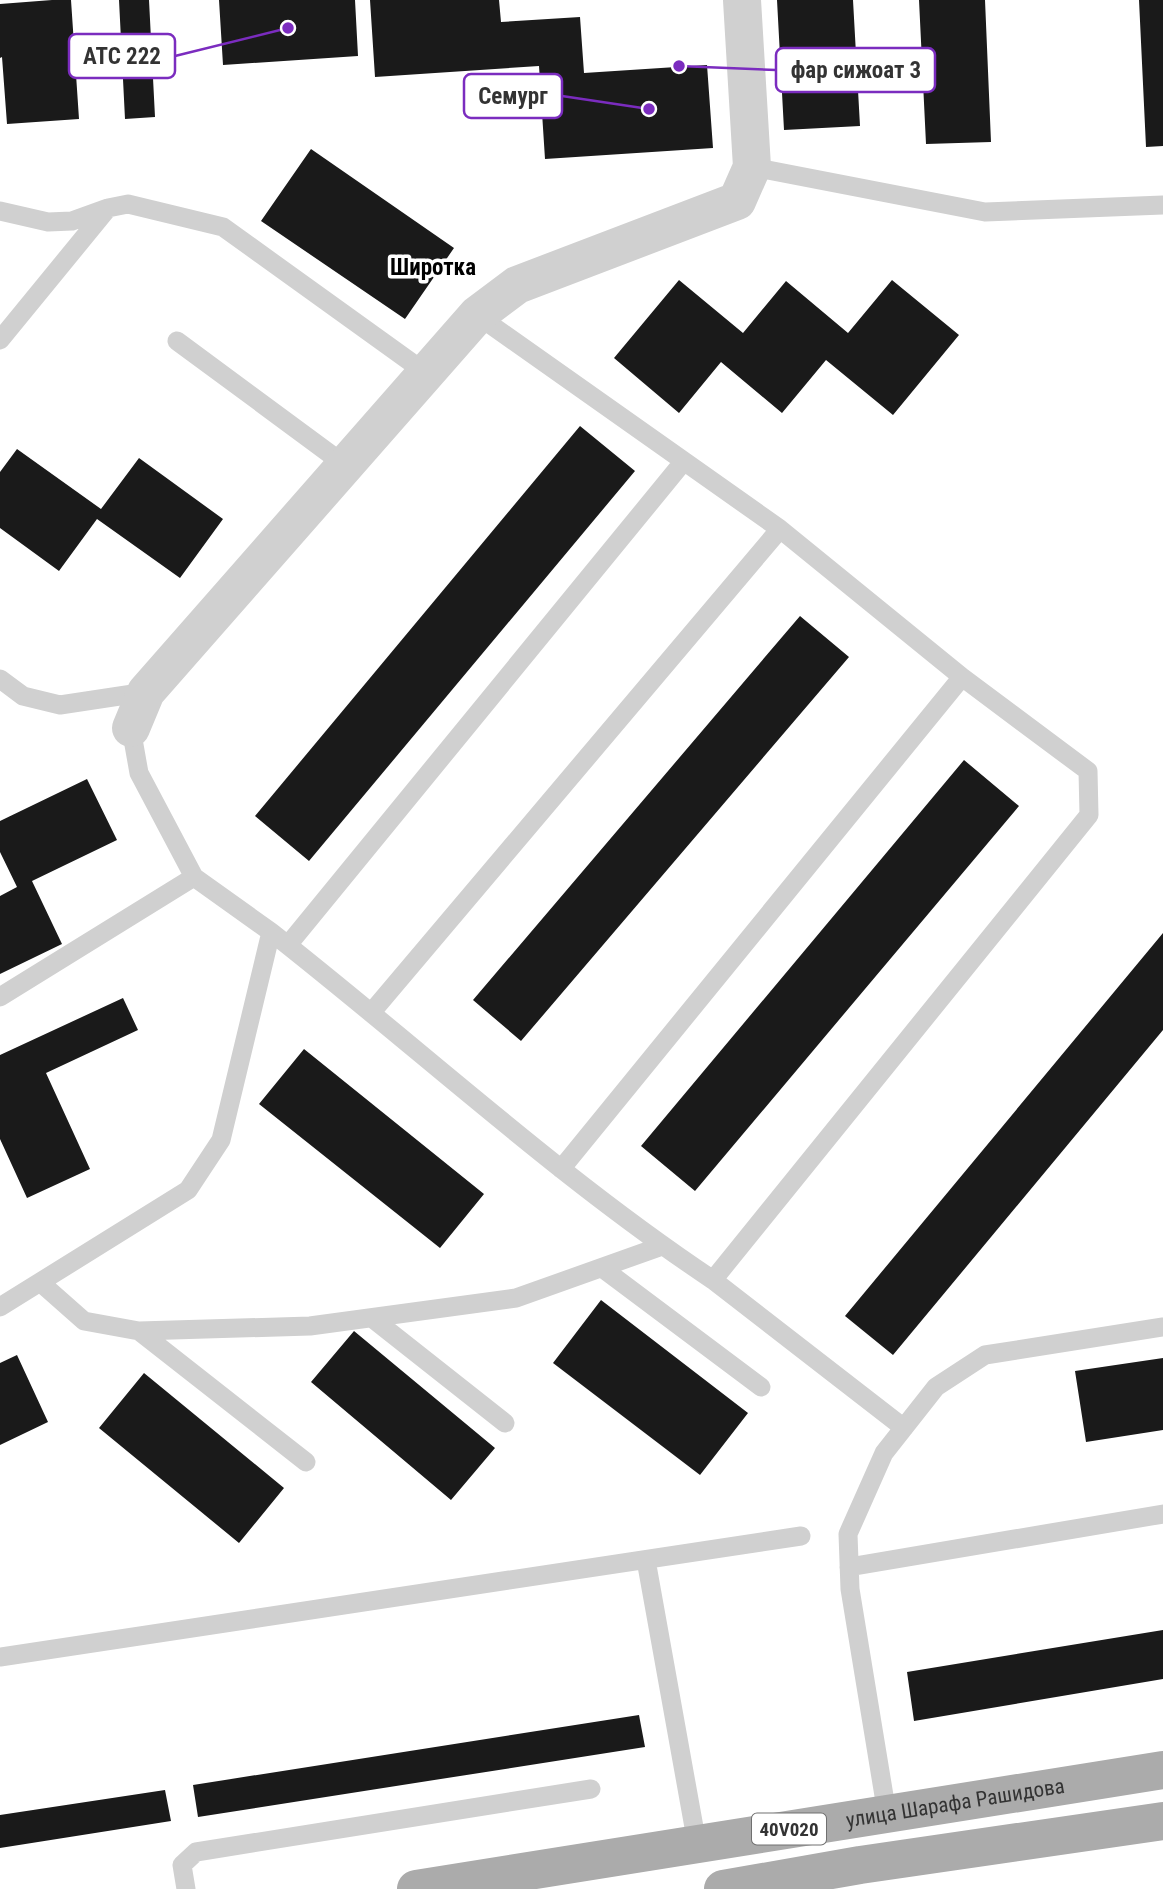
<svg xmlns="http://www.w3.org/2000/svg" width="1163" height="1889" viewBox="0 0 1163 1889" font-family="'Roboto Condensed',sans-serif">
<style>
.building{fill:#1a1a1a}
.lines{fill:none;stroke-linecap:round;stroke-linejoin:round}
.service{stroke:#d0d0d0;stroke-width:19}
.minor{stroke:#d0d0d0;stroke-width:38}
.primary{stroke:#ababab;stroke-width:38}
.labels{text-anchor:middle;stroke-width:7;stroke-linejoin:round;paint-order:stroke}
.shield{fill:#fff;stroke:#707070;stroke-width:2}
.shield-label{font-size:19px;font-weight:bold;fill:#333}
.street-label{font-size:21px;fill:#333;stroke:#fff}
.neighbourhood-label{font-size:23px;font-weight:bold;fill:#000;stroke:#fff}
.leader{fill:none;stroke:#7b2cbf;stroke-width:2.5}
.callout-dot{fill:#7b2cbf;stroke:#fff;stroke-width:2.5}
.callout{fill:#fff;stroke:#7b2cbf;stroke-width:2.5}
.callout-label{font-size:23px;text-anchor:middle;font-weight:bold;fill:#333}
</style>
<rect width="100%" height="100%" fill="#fff"/>
<path class="building" d="M52,0H71L79,119L7,124L2,57L0,58V4Z
M119,0H149L155,117L125,119Z
M219,0H355L358,56L223,65Z
M370,0H499L501,22L580,17L584,73L707,65L713,148L545,159L539,66L375,77Z
M777,0H853L860,126L784,130Z
M919,0H985L991,142L926,144Z
M1139,0H1163V146L1146,147Z
M311,149L454,248L405,319L261,221Z
M679,280L743,333L786,281L848,333L892,280L959,335L893,415L826,360L782,413L721,362L679,413L614,358Z
M580,426L635,471L309,861L255,816Z
M17,449L101,509L139,458L223,519L180,578L97,519L59,571L0,528V472Z
M800,616L849,657L521,1041L473,1000Z
M964,760L1019,806L695,1191L641,1146Z
M87,779L117,840L32,881L62,944L0,974V896L17,887L0,852V821Z
M1163,933V1030L893,1355L845,1316Z
M123,998L138,1030L46,1073L90,1169L27,1198L0,1139V1055Z
M304,1049L484,1194L440,1248L259,1104Z
M601,1300L748,1413L700,1475L553,1363Z
M354,1331L495,1448L451,1500L311,1382Z
M17,1355L48,1422L0,1445V1363Z
M1163,1358V1430L1086,1442L1075,1371Z
M144,1373L284,1488L239,1543L99,1428Z
M1163,1630V1679L914,1721L907,1672Z
M639,1715L645,1747L198,1817L193,1785Z
M165,1790L171,1821L0,1848V1815Z"/>
<g class="lines">
<path class="service" d="M752,167L985,212L1163,205
M0,211L48,222L72,221L108,208L128,204L223,227L426,373
M0,340L108,208
M177,341L345,465
M0,679L23,696L60,705L146,692
M271,932C419,1048 557,1176 713,1280L1089,815L1088,771L962,677L780,529L477,315
M288,945L684,461
M0,997L194,877
M371,1013L780,529
M561,1169L962,677
M602,1268L761,1387
M713,1280L904,1428
M41,1283L84,1321L139,1331L310,1326L516,1298L662,1246
M0,1307L188,1190L221,1140L271,932L194,877L139,773L131,728
M372,1318L505,1423
M139,1331L306,1462
M646,1560L697,1844
M849,1567L1163,1514
M0,1657L801,1536
M887,1814L850,1589L848,1534L884,1453L936,1387L985,1355L1163,1327
M186,1889L182,1865L196,1852L591,1789"/>
<path class="minor" d="M131,728L146,692L477,315L517,285L737,201L752,167L742,0"/>
<g class="primary">
<path id="s1" d="M416,1889L1163,1770"/>
<path d="M723,1889L860,1865L1163,1821"/>
</g>
</g>
<g class="labels">
<rect class="shield" x="752" y="1813.5" width="74" height="31" rx="5"/>
<g class="shield-label">
<text x="789" y="1836">40V020</text>
</g>
<g class="street-label">
<text dy="7" stroke="none"><textPath href="#s1" startOffset="546">улица Шарафа Рашидова</textPath></text>
</g>
<g class="neighbourhood-label">
<text x="433" y="275">Широтка</text>
</g>
</g>
<path class="leader" d="M288 28L175 56M679 66L776 70M649 109L562 96"/>
<g class="callout-dot">
<circle cx="288" cy="28" r="7"/>
<circle cx="679" cy="66" r="7"/>
<circle cx="649" cy="109" r="7"/>
</g>
<g class="callout">
<rect x="69" y="34" width="106" height="44" rx="7"/>
<rect x="776" y="48" width="159" height="44" rx="7"/>
<rect x="464" y="74" width="98" height="44" rx="7"/>
</g>
<g class="callout-label">
<text x="122" y="64">АТС 222</text>
<text x="856" y="78">фар сижоат 3</text>
<text x="513" y="104">Семург</text>
</g>
</svg>
